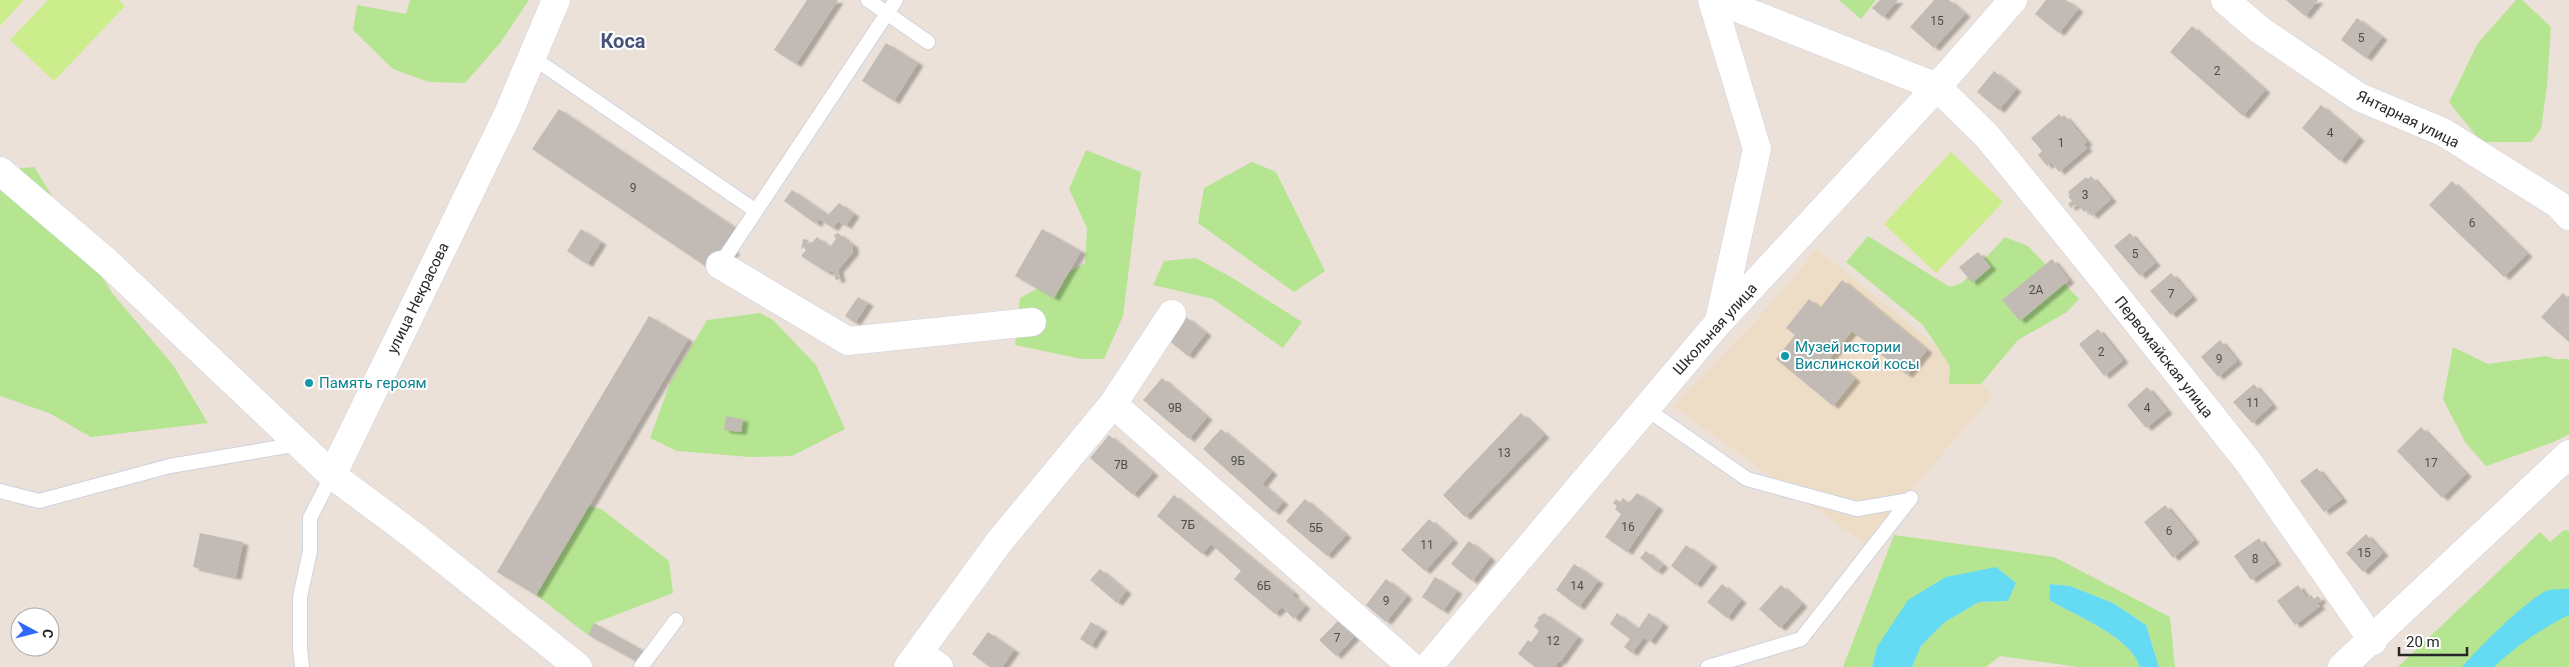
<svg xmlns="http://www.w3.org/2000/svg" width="2569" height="667" viewBox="0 0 2569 667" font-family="Roboto,sans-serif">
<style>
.education{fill:#eeddc6}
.green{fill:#b5e591}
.pitch{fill:#cced8c}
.water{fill:#64daf3}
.building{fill:#c2bbb5;filter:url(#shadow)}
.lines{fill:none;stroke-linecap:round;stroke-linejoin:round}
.lane-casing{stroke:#cdd3e1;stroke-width:16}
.street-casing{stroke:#cdd3e1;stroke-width:29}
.secondary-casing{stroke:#cdd3e1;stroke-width:29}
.lane{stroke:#fff;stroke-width:14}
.street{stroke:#fff;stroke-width:28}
.secondary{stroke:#fff;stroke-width:28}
.culture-dot{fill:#0f9aa8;stroke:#fff;stroke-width:2}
.labels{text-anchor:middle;stroke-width:4;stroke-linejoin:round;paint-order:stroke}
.number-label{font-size:12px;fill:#4e4c4a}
.street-label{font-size:15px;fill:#272727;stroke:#fff}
.culture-label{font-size:15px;fill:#0d838f;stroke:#fff;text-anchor:start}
.district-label{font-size:20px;font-weight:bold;fill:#465479;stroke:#fff}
</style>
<defs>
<filter id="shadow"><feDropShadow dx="5.5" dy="3" stdDeviation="1" flood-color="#0004"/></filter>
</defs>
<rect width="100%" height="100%" fill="#ebe1d8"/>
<path class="education" d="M1817,249L1941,350L1993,395L1865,544L1673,406L1754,323Z"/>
<path class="green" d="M410,0H529L500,43L465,83L429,82L393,69L353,30L357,5L406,14Z
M1839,0H1876L1861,19Z
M2516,0H2522L2551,27L2547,85L2541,129L2531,142H2481L2449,102L2478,43Z
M1086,150L1141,172L1123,316L1104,359H1082L1015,345L1020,298L1085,263L1087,228L1069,189Z
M1252,162L1276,172L1325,271L1294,292L1198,223L1204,188Z
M34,167L112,293L173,365L208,423L91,437L49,413L0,396V170Z
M1868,236L1950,287L1962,283L2005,237L2028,246L2079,299L2067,312L2018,340L1981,384H1949L1950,366L1923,325L1846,262Z
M1196,258L1236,280L1302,322L1283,348L1213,299L1153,285L1164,261Z
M760,313L773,320L816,365L845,429L792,456L750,457L677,451L650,438L670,383L707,320Z
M2453,347L2488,364L2546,356L2555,359H2569V434L2554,442L2486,466L2465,442L2443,399Z
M589,506L601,509L669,561L673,593L595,623L588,635L536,595Z
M2564,530L2569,531V667H2398L2540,532L2550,542Z
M1894,535L2054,557L2170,617L2175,667H2159L2146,625L2113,603L2070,586L2050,584L2049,600C2076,616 2131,637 2140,667H2078L2000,656L1986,667H1912L1921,646L1945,622L1979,602L2008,601L2016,583L1877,647L1872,667H1843Z"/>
<path class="pitch" d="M0,0H24L0,26Z
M48,0H119L125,6L54,81L10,40Z
M1951,152L2003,202L1936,273L1884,224Z"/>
<path class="water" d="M1996,567L2016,583L2008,601L1979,602L1945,622L1921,646L1912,667H1872L1877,647L1908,600L1946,577Z
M2050,584L2070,586L2113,603L2146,625L2159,667H2140C2131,637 2076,616 2049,600Z
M2569,589V615C2541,629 2516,646 2494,667H2462C2475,651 2532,594 2549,590C2555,589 2563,589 2569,589Z"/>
<path class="building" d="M807,0H838L796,64L774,50Z
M1880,0H1898L1883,17L1872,8Z
M1934,0H1949L1965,14L1934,48L1910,27Z
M2046,0H2066L2078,9L2059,33L2035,14Z
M2286,0H2318L2305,16Z
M2357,18L2382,37L2366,58L2341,40Z
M2192,26L2265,90L2243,116L2170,52Z
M886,43L918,63L894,101L862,81Z
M1994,71L2016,89L1999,110L1977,92Z
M2321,105L2359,138L2340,161L2302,128Z
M559,109L734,227L723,244L735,252L708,268L532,149Z
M2059,114L2062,117L2064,115L2087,142L2084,145L2087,148L2059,172L2051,162L2047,166L2038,155L2042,151L2031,138Z
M2091,176L2111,199L2092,216L2087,210L2084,212L2079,205L2077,207L2075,204L2071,208L2068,204L2072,201L2068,196L2070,195L2068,192L2086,177L2088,179Z
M2452,181L2527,254L2504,277L2429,205Z
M792,190L828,215L839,203L854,214L846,226L838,221L833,228L819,219L816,224L784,201Z
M581,229L601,242L587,264L567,251Z
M1042,229L1081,251L1054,298L1015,276Z
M838,233L853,245V252L838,270L840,279L836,280L833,272L830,270L828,273L801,256L806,250L803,247L801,250L803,239L809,240L807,243L810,245L817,237L830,247L836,239L834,235Z
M2130,233L2155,263L2140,276L2114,246Z
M1978,252L1991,267L1972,283L1959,267Z
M2052,259L2069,280L2020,321L2002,300Z
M2171,273L2192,297L2171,315L2150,291Z
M1842,280L1927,350L1907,375L1852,331L1830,358L1855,379L1833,406L1776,359L1795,335L1786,328L1809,299L1820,308Z
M2563,293L2569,299V342L2541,317Z
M858,297L868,303L855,323L845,316Z
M649,316L688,339L536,595L497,572Z
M1186,317L1206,333L1188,356L1168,340Z
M2098,329L2123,360L2104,376L2079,344Z
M2220,340L2237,361L2218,377L2201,357Z
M1162,378L1207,417L1189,439L1143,400Z
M2254,384L2272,405L2252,423L2233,402Z
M2147,387L2167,411L2146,428L2127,405Z
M1521,413L1544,435L1465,517L1443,495Z
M726,416L743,419L741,432L724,430Z
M2421,427L2466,474L2442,498L2397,451Z
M1221,429L1272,472L1262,484L1283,502L1274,512L1203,449Z
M1109,435L1153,473L1133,495L1090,458Z
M2317,468L2342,499L2324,512L2300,481Z
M1637,493L1658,507L1627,552L1605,537L1621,514L1615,509L1617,506L1613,503L1616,499L1620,502L1623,498L1629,503Z
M1174,495L1294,593L1292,595L1305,606L1294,619L1282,607L1275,614L1234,579L1241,571L1211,544L1202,554L1157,516Z
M1305,499L1346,535L1327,556L1286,521Z
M2165,505L2194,540L2173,558L2144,522Z
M1429,519L1453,540L1425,571L1401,550Z
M200,533L243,542L236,577L193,567Z
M2366,534L2383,553L2363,572L2346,553Z
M2259,538L2276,562L2251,580L2234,556Z
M1469,541L1490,558L1472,581L1451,564Z
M1686,545L1712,564L1696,585L1671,566Z
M1646,551L1663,565L1657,572L1640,558Z
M1574,564L1598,581L1579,607L1556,590Z
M1100,569L1126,591L1117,603L1090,580Z
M1435,577L1457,591L1443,611L1422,597Z
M1386,579L1407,596L1386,622L1366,605Z
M1722,584L1741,600L1727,618L1707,602Z
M1781,585L1802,604L1780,628L1759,609Z
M2298,585L2307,598L2311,595L2314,599L2318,596L2321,600L2317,603L2320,606L2295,625L2277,601Z
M1544,613L1578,637L1560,662L1556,660L1558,662L1555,667H1535L1518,654L1528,640L1531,642L1539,631L1534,626L1539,619L1537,618Z
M1617,613L1638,629L1649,613L1663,624L1650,642L1644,637L1632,653L1624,647L1630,639L1610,624Z
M1338,621L1354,637L1336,656L1319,640Z
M1091,622L1102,629L1091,646L1080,639Z
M594,623L642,650L636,661L588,635Z
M988,632L1014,650L1002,667H990L972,654Z"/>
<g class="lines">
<defs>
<path id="lane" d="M868,0L928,42
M532,57L756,211
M718,268L896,0
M1645,408L1747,479L1857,509L1910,500
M0,491L39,501L170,466L299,444
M302,667L300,648V597L310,551V518L332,475
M641,667L676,620
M1708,667L1801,639L1911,498"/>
<path id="street" d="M1712,0L1757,149L1719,321
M1717,0L1937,87L1987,136L2095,269L2249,463L2373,641
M2225,0L2260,30L2359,97L2443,132L2559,205L2569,216
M720,265L848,341L1032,322
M1113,404L1412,667
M332,475L507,116L556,0
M919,653L939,667
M908,667L999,542L1113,404L1172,314
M1428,667L1718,323L1937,87L2013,0
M2342,667L2569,454"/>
<path id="secondary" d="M0,171L108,263L332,475L414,536L578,667"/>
</defs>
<use href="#lane" class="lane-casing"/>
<use href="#street" class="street-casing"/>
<use href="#secondary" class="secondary-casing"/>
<use href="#lane" class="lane"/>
<use href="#street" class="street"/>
<use href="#secondary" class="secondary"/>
</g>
<g class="culture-dot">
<circle cx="1785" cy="356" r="5"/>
<circle cx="309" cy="383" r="5"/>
</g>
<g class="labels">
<g class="number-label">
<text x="1937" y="25">15</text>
<text x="2361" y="42">5</text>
<text x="2217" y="75">2</text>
<text x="2330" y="137">4</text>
<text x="2061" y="147">1</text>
<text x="633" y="192">9</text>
<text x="2085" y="199">3</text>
<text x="2472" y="227">6</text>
<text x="2135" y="258">5</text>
<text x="2036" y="294">2А</text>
<text x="2171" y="298">7</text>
<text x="2101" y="356">2</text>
<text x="2219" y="363">9</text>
<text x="2253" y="407">11</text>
<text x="1175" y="412">9В</text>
<text x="2147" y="412">4</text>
<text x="1504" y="457">13</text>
<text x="1238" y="465">9Б</text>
<text x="2431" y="467">17</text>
<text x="1121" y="469">7В</text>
<text x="1188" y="529">7Б</text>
<text x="1628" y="531">16</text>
<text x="1316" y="532">5Б</text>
<text x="2169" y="535">6</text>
<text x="1427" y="549">11</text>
<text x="2364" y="557">15</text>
<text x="2255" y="563">8</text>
<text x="1264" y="590">6Б</text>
<text x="1577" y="590">14</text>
<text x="1386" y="605">9</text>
<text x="1337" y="642">7</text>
<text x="1553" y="645">12</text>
</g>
<g class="street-label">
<text transform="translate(2408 119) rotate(26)" y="5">Янтарная улица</text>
<text transform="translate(418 298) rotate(-64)" y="5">улица Некрасова</text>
<text transform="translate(1715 329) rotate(-48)" y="5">Школьная улица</text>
<text transform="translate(2164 357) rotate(52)" y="5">Первомайская улица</text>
</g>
<g class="culture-label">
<text x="1795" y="352">Музей истории<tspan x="1795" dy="17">Вислинской косы</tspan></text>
<text x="319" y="388">Память героям</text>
</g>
<g class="district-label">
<text x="623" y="48">Коса</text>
</g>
</g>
<g transform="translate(35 632) rotate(97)"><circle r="24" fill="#ffffff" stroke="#a9a9a9"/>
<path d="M0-4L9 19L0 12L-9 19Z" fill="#3069ff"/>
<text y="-8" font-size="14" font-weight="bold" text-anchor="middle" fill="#272727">С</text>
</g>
<path d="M2399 647v8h68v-8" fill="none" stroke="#272727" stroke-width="2.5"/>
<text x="2406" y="647" font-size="15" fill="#272727" stroke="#ffffff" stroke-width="4" paint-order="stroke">20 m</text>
</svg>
